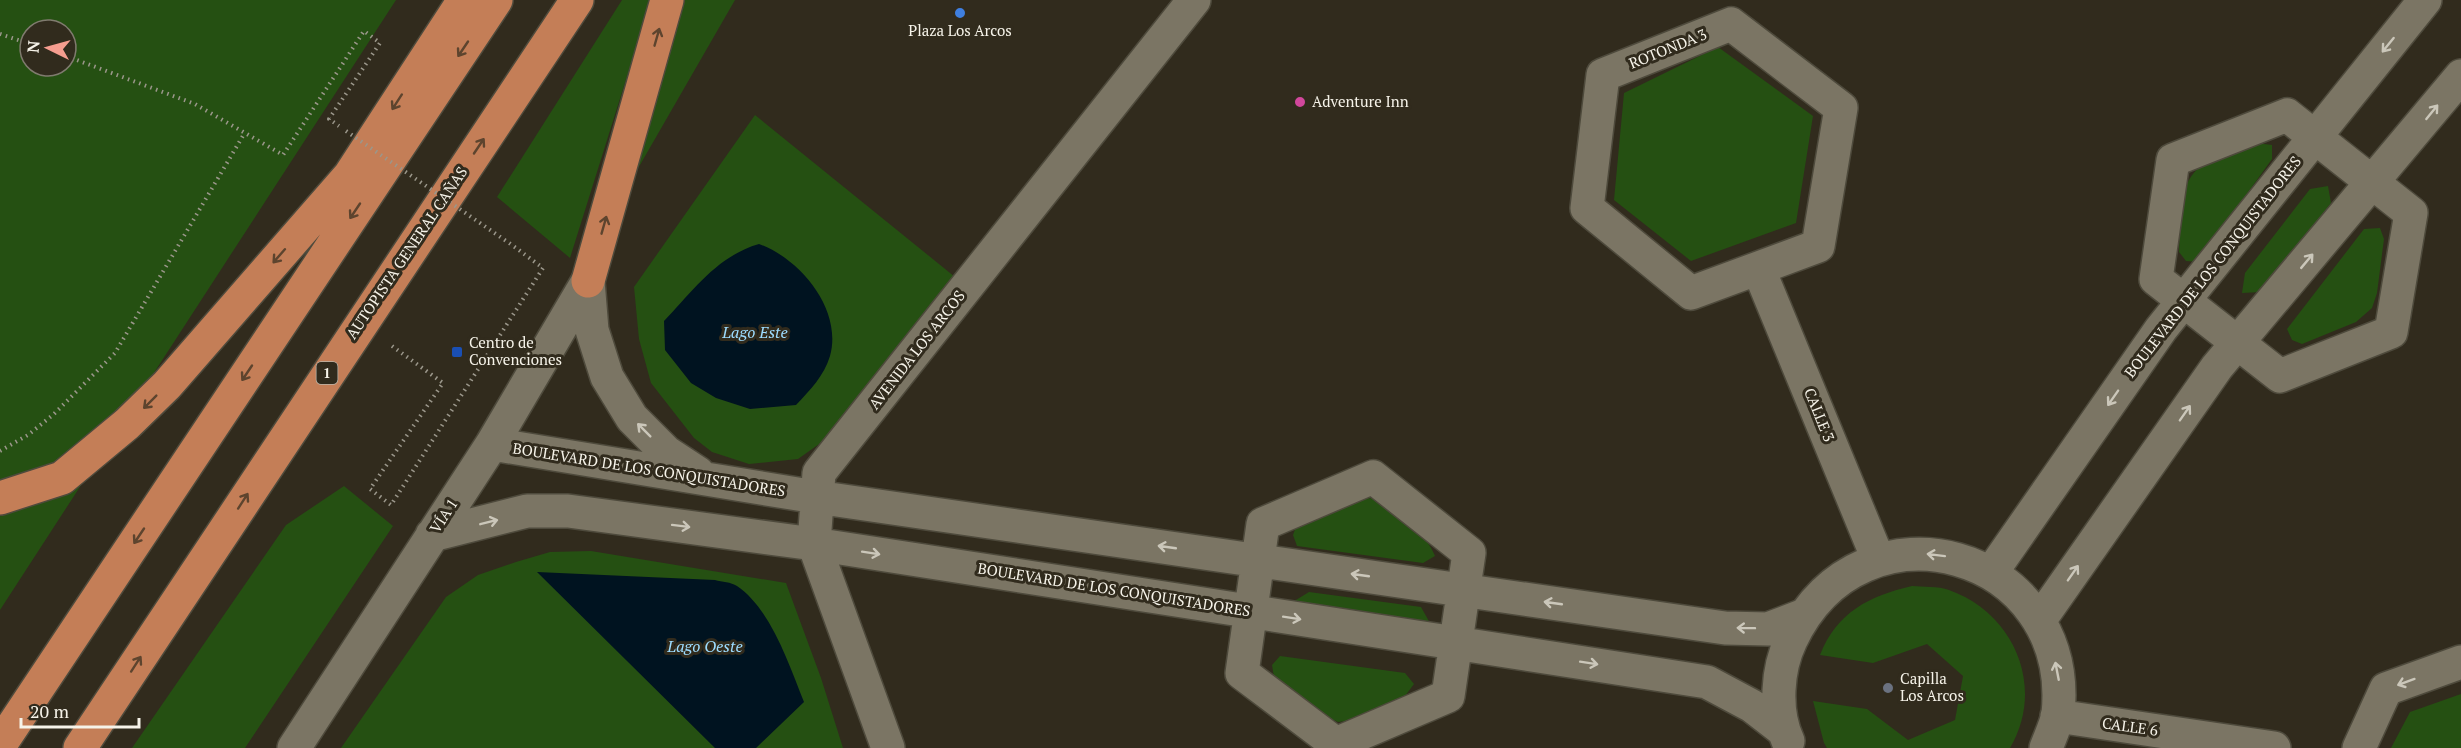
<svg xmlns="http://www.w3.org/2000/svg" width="2461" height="748" viewBox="0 0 2461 748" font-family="'PT Serif',serif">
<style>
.green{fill:#255012;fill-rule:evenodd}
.water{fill:#001320}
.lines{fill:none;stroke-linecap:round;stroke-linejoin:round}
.minor-casing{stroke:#4e4a3c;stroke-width:36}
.trunk-casing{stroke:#4e4a3c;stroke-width:36}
.path{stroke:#9b978b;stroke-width:4;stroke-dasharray:1.5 4.5;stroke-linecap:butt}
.minor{stroke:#7b7564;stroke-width:33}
.trunk{stroke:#c47e57;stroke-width:33}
.path-bridge{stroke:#9b978b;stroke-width:4;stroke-dasharray:1.5 4.5;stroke-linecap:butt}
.oneway{stroke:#5d442e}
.oneway2{stroke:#cbc7ba}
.shop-dot{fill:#3f7fe0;stroke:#312b1d;stroke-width:2}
.hotel-dot{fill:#d1479c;stroke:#312b1d;stroke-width:2}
.transit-dot{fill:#1a4fb4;stroke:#312b1d;stroke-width:2}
.worship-dot{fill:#6b7280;stroke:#312b1d;stroke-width:2}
.labels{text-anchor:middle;stroke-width:6;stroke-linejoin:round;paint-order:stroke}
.shield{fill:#312b1d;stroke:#bbb7ac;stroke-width:1.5}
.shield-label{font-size:14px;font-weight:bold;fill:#f6f3e9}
.poi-label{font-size:15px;fill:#f6f3e9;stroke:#312b1d;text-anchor:start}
.street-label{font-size:15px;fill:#f6f3e9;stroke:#312b1d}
.water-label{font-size:16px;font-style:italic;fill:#9ddcff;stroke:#312b1d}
</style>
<rect width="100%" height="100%" fill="#312b1d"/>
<path class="green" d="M0,0H396L0,610ZM30,30H66V66H30Z
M622,0H651L570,258L497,197Z
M685,0H735L629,184Z
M1718,47L1813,116L1796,223L1691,261L1614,200L1624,93Z
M755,115L955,277L829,437L798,459L749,464L712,452L694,438L651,383L639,339L634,287Z
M2256,143L2272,145V159L2198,262L2186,261L2179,252C2181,225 2176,181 2203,165C2218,155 2239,150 2256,143Z
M2328,186L2331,203L2261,292L2242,293L2245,273L2310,189Z
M2380,228L2384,239L2377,293L2372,308L2356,322L2302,344L2292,340L2287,329L2364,229Z
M344,486L393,526L245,748H132L286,525Z
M1371,498C1396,508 1425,531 1435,556L1423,563L1297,546L1293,535L1297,524L1350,500Z
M591,551L786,583L821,678L843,748H341L446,597L478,575L516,562L550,552Z
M1912,586C1923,587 1938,586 1949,590C2014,613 2046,687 2010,748H1827L1824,743L1813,701L1867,709L1908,740L1955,720L1963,676L1927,644L1873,663L1820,655C1837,612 1869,596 1912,586Z
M1309,592L1421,607L1430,623L1291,603Z
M1280,656L1405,673L1414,684L1405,696L1354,720L1338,722L1318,713L1274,677L1272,665Z
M2461,694V748H2391L2410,712Z"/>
<path class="water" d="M759,244C799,258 843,309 830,356C824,376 810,390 796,405L750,409L716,398L691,383L665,350L664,321C693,291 717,256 759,244Z
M537,572L715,580C722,582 731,582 737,586C771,609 789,665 804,702L756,748H715Z"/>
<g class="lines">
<defs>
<path id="minor" d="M1731,24L1841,108L1818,246L1691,293L1587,208L1603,75Z
M2287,115L2411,213L2391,332L2280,376L2156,279L2173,160Z
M1759,270L1878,559
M588,281L592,330L607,377L632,418L666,452L698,473
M492,444L816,497L1725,628L1768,629L1802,616
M1373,477L1469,553L1448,696L1336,744L1242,673L1263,524Z
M432,535L527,511H568L814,544L1707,682L1752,706L1783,730
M1991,573L2161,329L2425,0
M2039,621L2217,367L2461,76
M2057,716L2274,748
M1788,741C1774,711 1777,669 1791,640C1862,490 2075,551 2058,714C2056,725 2050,737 2046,748
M294,748L492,444L588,281
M888,748L814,544L819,473L1194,0
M2359,748L2386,689L2461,662"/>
<path id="trunk" d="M588,281L667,0
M0,498L62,478L127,424L167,385L350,175L464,0
M0,745L496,0
M80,748L577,0"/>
</defs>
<use href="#minor" class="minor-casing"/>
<use href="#trunk" class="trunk-casing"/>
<path class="path" d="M0,34L30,44
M66,56L195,104L283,155L364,31L380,43L329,119L339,126
M392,346L443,383L370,489L391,505L543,268L512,245
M0,451L28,435L54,414L115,353L244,134"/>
<use href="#minor" class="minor"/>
<use href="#trunk" class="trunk"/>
<path class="path-bridge" d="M346,131L512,245"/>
</g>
<defs><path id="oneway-shaft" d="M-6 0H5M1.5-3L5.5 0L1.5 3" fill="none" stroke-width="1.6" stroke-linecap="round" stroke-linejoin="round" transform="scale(1.5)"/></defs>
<g class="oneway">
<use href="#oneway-shaft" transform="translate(657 37) rotate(-74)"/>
<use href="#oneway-shaft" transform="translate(463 49) rotate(124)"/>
<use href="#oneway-shaft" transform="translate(397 102) rotate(123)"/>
<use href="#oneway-shaft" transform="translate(479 146) rotate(-56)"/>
<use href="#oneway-shaft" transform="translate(355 211) rotate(124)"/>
<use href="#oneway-shaft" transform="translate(604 225) rotate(-74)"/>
<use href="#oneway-shaft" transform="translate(279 256) rotate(131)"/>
<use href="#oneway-shaft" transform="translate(247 373) rotate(124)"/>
<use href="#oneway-shaft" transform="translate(150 402) rotate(135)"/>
<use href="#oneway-shaft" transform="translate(243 501) rotate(-57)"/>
<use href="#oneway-shaft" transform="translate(139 536) rotate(124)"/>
<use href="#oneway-shaft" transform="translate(136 664) rotate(-57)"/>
</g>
<g class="oneway2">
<use href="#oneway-shaft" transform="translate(2388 45) rotate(129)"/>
<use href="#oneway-shaft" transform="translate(2432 112) rotate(-51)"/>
<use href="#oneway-shaft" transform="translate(2307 261) rotate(-50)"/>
<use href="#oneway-shaft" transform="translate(2113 398) rotate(125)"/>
<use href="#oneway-shaft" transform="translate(2185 413) rotate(-55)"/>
<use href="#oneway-shaft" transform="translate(644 430) rotate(-135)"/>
<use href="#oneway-shaft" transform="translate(489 522) rotate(-14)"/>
<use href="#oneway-shaft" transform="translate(681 526) rotate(7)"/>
<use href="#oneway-shaft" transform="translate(1167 547) rotate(-172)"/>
<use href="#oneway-shaft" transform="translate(871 553) rotate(9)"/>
<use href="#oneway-shaft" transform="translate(1936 555) rotate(-173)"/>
<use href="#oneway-shaft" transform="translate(2073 573) rotate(-55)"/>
<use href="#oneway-shaft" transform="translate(1360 575) rotate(-172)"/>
<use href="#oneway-shaft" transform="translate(1553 603) rotate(-172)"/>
<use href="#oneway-shaft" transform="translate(1292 618) rotate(9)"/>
<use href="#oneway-shaft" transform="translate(1746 628) rotate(-179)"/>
<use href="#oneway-shaft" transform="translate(1589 663) rotate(9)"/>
<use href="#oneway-shaft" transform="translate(2057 671) rotate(-101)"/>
<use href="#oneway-shaft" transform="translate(2406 682) rotate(160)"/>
</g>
<circle class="shop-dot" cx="960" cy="13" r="6"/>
<circle class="hotel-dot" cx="1300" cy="102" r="6"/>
<rect class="transit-dot" x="451" y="346" width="12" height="12" rx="3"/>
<circle class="worship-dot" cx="1888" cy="688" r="6"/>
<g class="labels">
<rect class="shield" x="316.5" y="362" width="21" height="22" rx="4.5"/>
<g class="shield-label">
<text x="327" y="378">1</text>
</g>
<g class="poi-label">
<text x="960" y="36" text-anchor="middle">Plaza Los Arcos</text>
<text x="1312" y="107">Adventure Inn</text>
<text x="469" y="348">Centro de<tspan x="469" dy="17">Convenciones</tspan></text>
<text x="1900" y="684">Capilla<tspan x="1900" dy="17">Los Arcos</tspan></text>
</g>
<g class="street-label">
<text transform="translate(1668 49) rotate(-22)" y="5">ROTONDA 3</text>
<text transform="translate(407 253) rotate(-56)" y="5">AUTOPISTA GENERAL CAÑAS</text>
<text transform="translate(2213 267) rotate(-52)" y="5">BOULEVARD DE LOS CONQUISTADORES</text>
<text transform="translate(917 350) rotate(-52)" y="5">AVENIDA LOS ARCOS</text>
<text transform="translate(1819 415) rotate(68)" y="5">CALLE 3</text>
<text transform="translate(649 470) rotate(9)" y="5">BOULEVARD DE LOS CONQUISTADORES</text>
<text transform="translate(444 516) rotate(-57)" y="5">VÍA 1</text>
<text transform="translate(1114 590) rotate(9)" y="5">BOULEVARD DE LOS CONQUISTADORES</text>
<text transform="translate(2130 727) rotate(8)" y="5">CALLE 6</text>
</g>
<g class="water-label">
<text x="755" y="338">Lago Este</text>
<text x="705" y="652">Lago Oeste</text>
</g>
</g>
<g transform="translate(48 48) rotate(275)"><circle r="28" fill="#312b1d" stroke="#807b6f" stroke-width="1.5"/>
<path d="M0-4.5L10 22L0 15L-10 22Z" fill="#f59d8f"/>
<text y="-9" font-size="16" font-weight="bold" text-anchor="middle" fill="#f6f3e9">N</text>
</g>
<path d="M21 718v9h118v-9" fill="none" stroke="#f6f3e9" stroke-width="3"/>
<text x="30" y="718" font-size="18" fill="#f6f3e9" stroke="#312b1d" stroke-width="4.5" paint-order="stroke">20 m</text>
</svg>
